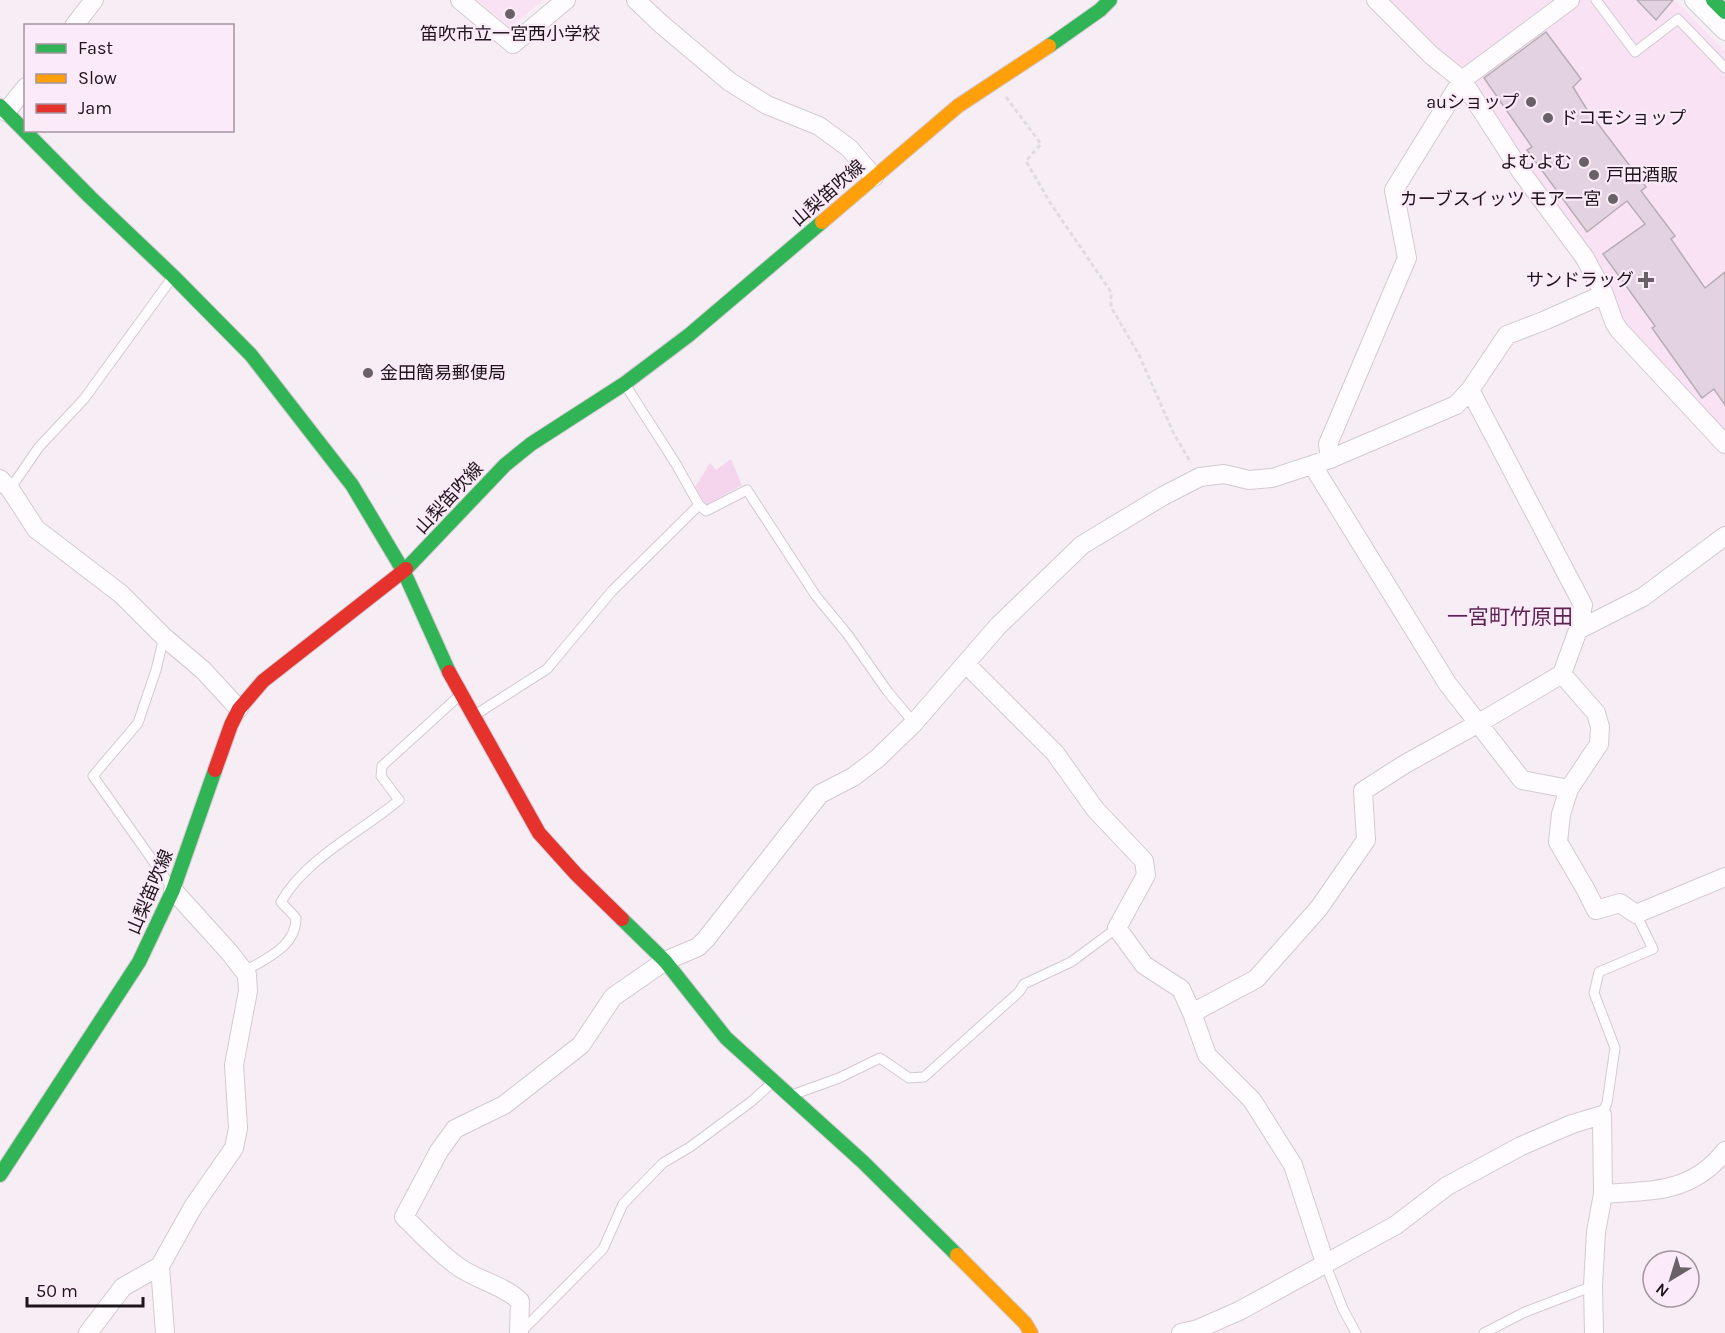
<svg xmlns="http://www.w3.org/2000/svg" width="1725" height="1333" viewBox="0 0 1725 1333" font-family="Karla,'Noto Sans JP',sans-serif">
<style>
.built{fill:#f9e2f4}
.green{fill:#f5d5ee}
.building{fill:#e3d2e0;stroke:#b6adb4;stroke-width:1.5}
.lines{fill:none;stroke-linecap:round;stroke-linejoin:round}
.lane-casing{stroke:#d3cad1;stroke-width:11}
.street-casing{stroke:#d3cad1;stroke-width:20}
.fast-casing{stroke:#d3cad1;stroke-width:16}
.slow-casing{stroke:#d3cad1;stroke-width:16}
.jam-casing{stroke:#d3cad1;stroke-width:16}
.path{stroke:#dfdcdf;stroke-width:3;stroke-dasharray:4.5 3;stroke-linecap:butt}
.lane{stroke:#fefcfe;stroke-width:9}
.street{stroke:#fefcfe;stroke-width:18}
.fast{stroke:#30b455;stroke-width:14}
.slow{stroke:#ff9f0a;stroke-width:14}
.jam{stroke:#e5322d;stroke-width:14}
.poi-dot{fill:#6a6068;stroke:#fbeaf7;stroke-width:2}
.labels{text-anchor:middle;stroke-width:4.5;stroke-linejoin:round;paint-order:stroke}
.poi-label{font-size:18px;fill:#1e141c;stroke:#fbeaf7;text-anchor:end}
.street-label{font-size:18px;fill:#1e141c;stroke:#fbeaf7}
.quarter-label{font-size:21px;fill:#5b2552;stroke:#fbeaf7}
</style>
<rect width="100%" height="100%" fill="#f7eef5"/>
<path class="built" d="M477,0H543L510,28Z
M1388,0H1675L1725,51V437L1621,326L1463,72Z"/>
<path class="green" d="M731,459L742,485L706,505L695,487L710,463L716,470Z"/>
<path class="building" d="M1637,0H1673L1656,20Z
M1546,32L1581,79L1573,87L1586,108L1646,187L1641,191L1675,236L1671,239L1705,288L1725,272V405L1714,389L1702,398L1652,328L1655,326L1603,254L1645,224L1627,201L1587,232L1527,150L1532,147L1484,78Z"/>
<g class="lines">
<defs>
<path id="lane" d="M1596,0L1635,52L1678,19L1725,68
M626,386L676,464L699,505L706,511L747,490L816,596L848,635L888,692L914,723
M10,489L39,447L84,399L172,278
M164,637L156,670L138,723L93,776L170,885
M475,715L547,669L612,591L699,505
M244,972C266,958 296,947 296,918L281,902C306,858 361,832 399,800L381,776L382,766L459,696
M792,1095L839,1078L880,1058L909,1078L924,1077L1019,992L1024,984L1071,962L1117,928
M1602,1115L1607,1103L1615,1048L1594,993L1599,972L1653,949L1636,914
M1325,1263L1343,1309L1356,1333
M520,1333L603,1249L623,1204L663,1163L690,1147L752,1101L773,1082
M1484,1333L1525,1312L1593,1286"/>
<path id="street" d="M460,0L513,44L566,0
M636,0L660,23L730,82L767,105L819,126L849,148L874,177
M1376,0L1431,55L1462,80L1522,173L1585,258L1604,294L1614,322L1619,330L1725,444
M1694,0L1725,31
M74,26L94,0
M6,112L26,87
M1330,459L1328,444L1407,258L1394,190L1462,80L1570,0
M1313,466L1447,683L1522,780L1569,789
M0,479L10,489L36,529L121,594L164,637L203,670L239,709
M1578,630L1643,597L1725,536
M966,664L1055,753L1095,809L1144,861L1146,875L1117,928L1144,965L1181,989L1192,1013L1207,1055L1252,1100L1293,1165L1325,1263
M1562,674L1596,713L1600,727L1599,744L1569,789L1561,814L1558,842L1586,890L1596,910L1620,903L1636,914L1725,877
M1192,1013L1256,979L1319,908L1366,840L1363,791L1405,764L1479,723L1562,674L1578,630L1583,605L1470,390
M1603,1194C1652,1190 1691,1194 1725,1151
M160,1266L165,1333
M88,1333L123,1287L160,1266L193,1207L234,1148L238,1128L234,1065L248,991L247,975L230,953L173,890
M519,1333L520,1301C502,1284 475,1280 456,1265C437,1251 421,1233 404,1217L439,1151L455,1129L504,1105L581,1045L613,997L665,961L698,947L706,939L820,794L853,777L878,758L914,723L998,626L1082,545L1163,496L1200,477L1224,474L1249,480L1272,478L1330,459L1456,405L1470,390L1507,335L1546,320L1604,294
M1181,1333L1198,1329L1239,1311L1396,1225L1447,1186L1521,1146L1572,1124L1602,1115L1603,1194L1596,1232L1593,1286L1594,1333"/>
<path id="fast" d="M1713,0L1725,12
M1049,46L1100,10L1110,0
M0,106L90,197L173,276L251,355L352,485L404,572L449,672
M406,569L505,465L531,444L624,384L689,335L822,222
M622,919L665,961L726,1038L863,1162L957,1255
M0,1175L139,962L173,890L215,770"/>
<path id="slow" d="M822,222L958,106L1049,46
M957,1255L1025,1323L1031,1333"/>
<path id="jam" d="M449,672L539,833L576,874L622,919
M215,770L231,725L239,709L263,681L406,569"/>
</defs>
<use href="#lane" class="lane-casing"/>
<use href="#street" class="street-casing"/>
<use href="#fast" class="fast-casing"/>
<use href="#slow" class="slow-casing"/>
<use href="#jam" class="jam-casing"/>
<path class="path" d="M1006,97L1041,144L1026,161L1049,201L1111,292V307L1139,355L1174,434L1191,463"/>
<use href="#lane" class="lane"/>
<use href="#street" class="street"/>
<use href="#fast" class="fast"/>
<use href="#slow" class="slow"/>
<use href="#jam" class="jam"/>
</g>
<g class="poi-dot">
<circle cx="510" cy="14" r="6"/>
<circle cx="1531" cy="102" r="6"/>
<circle cx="1548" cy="118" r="6"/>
<circle cx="1584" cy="162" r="6"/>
<circle cx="1594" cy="175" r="6"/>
<circle cx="1613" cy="199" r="6"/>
<path d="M1643 271h6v6h6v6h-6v6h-6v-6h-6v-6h6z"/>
<circle cx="368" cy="373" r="6"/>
</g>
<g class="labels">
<g class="poi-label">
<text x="510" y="40" text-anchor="middle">笛吹市立一宮西小学校</text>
<text x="1519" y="108">auショップ</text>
<text x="1560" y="124" text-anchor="start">ドコモショップ</text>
<text x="1572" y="168">よむよむ</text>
<text x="1606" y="181" text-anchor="start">戸田酒販</text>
<text x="1601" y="205">カーブスイッツ モア一宮</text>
<text x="1634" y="286">サンドラッグ</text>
<text x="380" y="379" text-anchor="start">金田簡易郵便局</text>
</g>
<g class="street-label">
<text transform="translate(828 193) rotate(-41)" y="6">山梨笛吹線</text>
<text transform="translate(449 498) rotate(-47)" y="6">山梨笛吹線</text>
<text transform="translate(150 892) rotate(-67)" y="6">山梨笛吹線</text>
</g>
<g class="quarter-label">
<text x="1510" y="624">一宮町竹原田</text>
</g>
</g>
<rect x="24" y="24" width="210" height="108" fill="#fbeaf7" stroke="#a3949f" stroke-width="1.5"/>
<rect x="36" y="44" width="30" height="9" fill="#30b455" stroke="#a3949f" stroke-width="1.5"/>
<text x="78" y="54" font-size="18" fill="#1e141c">Fast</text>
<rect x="36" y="74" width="30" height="9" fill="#ff9f0a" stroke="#a3949f" stroke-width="1.5"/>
<text x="78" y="84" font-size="18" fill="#1e141c">Slow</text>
<rect x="36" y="104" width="30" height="9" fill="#e5322d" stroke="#a3949f" stroke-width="1.5"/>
<text x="78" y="114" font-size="18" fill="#1e141c">Jam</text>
<g transform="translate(1671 1279) rotate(218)"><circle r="28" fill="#fbeaf7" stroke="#a3949f" stroke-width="1.5"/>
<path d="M0-4.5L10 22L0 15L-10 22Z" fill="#6a6068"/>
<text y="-9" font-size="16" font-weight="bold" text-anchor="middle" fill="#1e141c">N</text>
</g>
<path d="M27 1297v9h116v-9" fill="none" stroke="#1e141c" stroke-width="3"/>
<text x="36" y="1297" font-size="18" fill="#1e141c" stroke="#fbeaf7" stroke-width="4.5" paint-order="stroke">50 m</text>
</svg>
